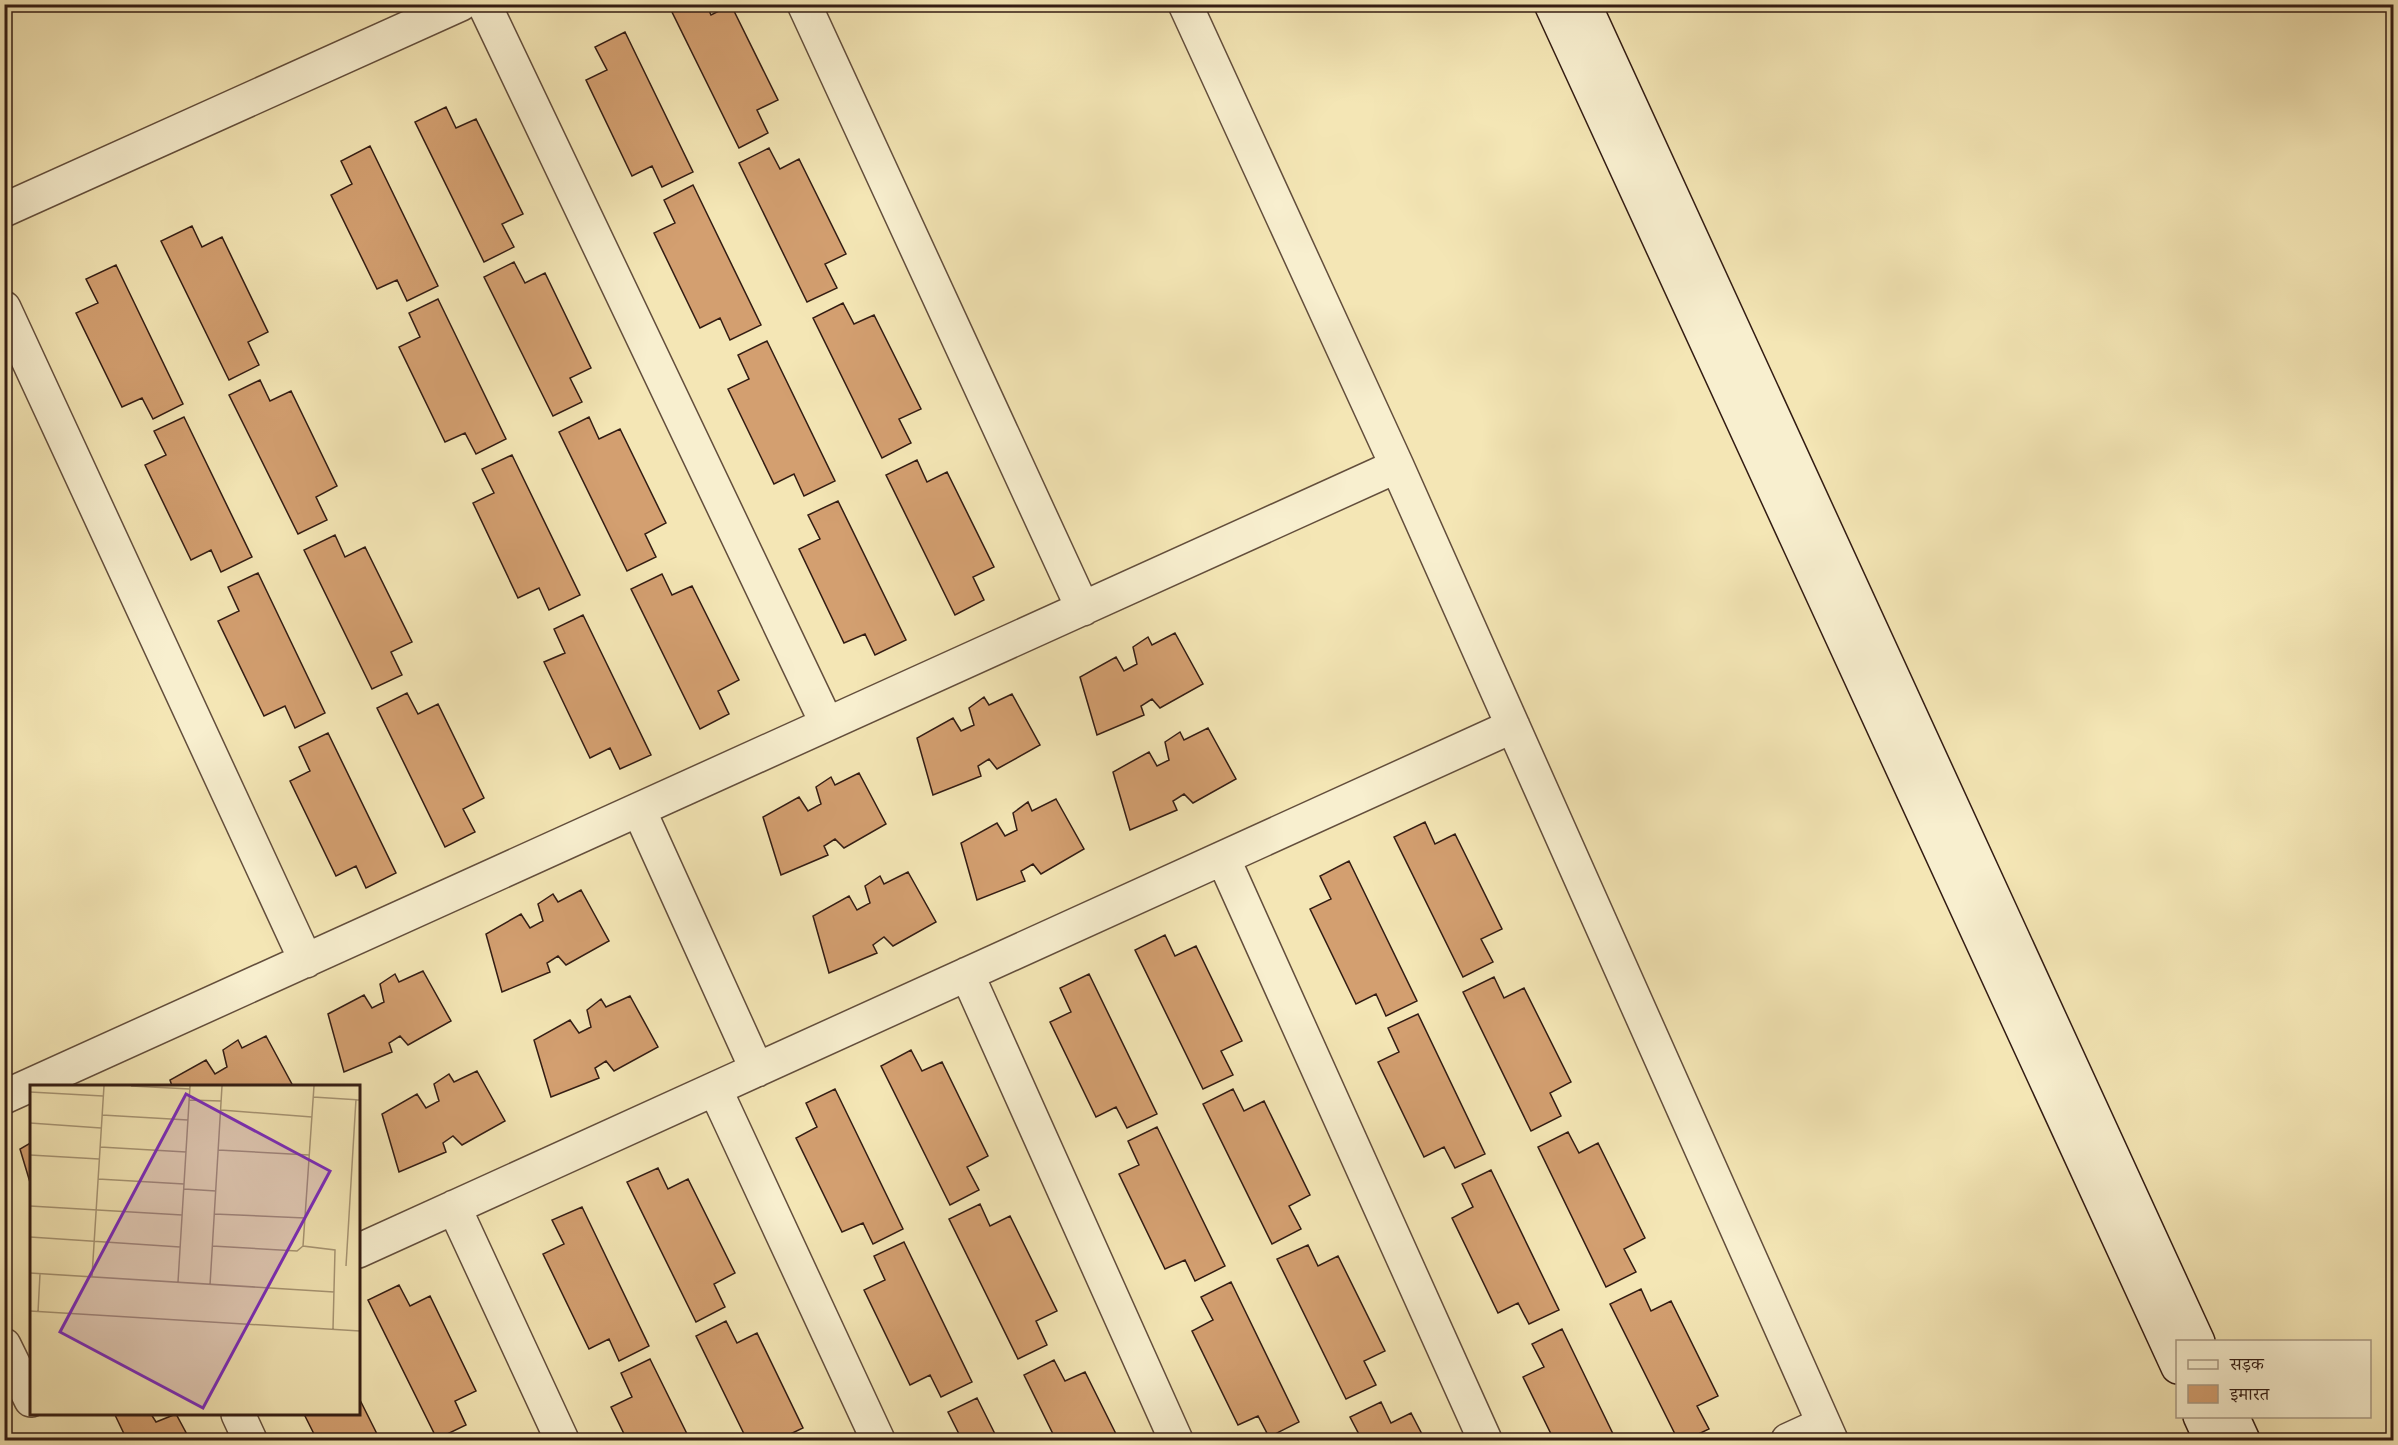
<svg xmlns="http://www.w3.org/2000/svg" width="2398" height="1445" viewBox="0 0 2398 1445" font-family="'Libre Caslon Text','Noto Serif Devanagari',serif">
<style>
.building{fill:#d39f70;stroke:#331c13;stroke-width:1.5}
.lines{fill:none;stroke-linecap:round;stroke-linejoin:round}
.street-casing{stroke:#634e3c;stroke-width:36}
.secondary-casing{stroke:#331c13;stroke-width:36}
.street{stroke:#f8efcf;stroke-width:33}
.secondary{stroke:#f8efcf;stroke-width:33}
.inset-road{fill:none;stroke:#a79574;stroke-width:1.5}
.view{fill:#7b2cbf;fill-opacity:0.15;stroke:#7b2cbf;stroke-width:3}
.inset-edge{fill:none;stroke:#331c13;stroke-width:3}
</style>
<rect width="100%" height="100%" fill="#f4e6b5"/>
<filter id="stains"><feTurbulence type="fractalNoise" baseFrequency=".00333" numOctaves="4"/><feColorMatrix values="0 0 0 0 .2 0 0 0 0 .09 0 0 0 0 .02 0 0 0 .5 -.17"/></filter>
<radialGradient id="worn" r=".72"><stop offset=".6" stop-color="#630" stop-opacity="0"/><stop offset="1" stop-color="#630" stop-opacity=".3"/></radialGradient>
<path class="building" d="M678,4H706L711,15L731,5L778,100L757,110L768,133L739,148L670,8Z
M625,32L693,172L662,187L652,166L632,176L586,80L607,70L595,47Z
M446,107L456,128L476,119L523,214L502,224L514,247L484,262L415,122Z
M370,146L438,286L407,301L397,280L377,289L331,195L352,184L341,161Z
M769,148L780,169L799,159L846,254L825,264L837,288L807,302L739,163Z
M693,185L761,325L730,340L720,318L700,328L654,233L675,223L664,200Z
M192,226L202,247L222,237L268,332L248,342L259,365L229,380L161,241Z
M514,262L525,283L545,273L591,368L570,378L582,402L553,416L484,277Z
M116,265L183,404L153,419L142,398L122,407L76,313L98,303L86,279Z
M438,299L506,439L476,454L465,433L445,442L399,347L420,337L409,313Z
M843,303L854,324L874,315L921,409L899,419L911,443L882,458L813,318Z
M767,341L835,481L804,496L794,474L774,484L728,389L749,379L738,355Z
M260,380L270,401L291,391L337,486L316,497L327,520L298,534L229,395Z
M184,417L252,557L221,572L211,550L191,560L145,465L166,455L154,431Z
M589,417L599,439L620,429L666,523L645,534L656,557L627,571L559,432Z
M512,455L580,595L549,610L539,588L518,598L473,503L494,493L482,469Z
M917,460L927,482L947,472L994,567L973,577L984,600L955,615L886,475Z
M838,501L906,640L875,655L865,634L844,643L799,549L820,539L808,515Z
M335,535L345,557L365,547L412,642L391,652L402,675L372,689L304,550Z
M258,573L325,713L295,728L285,706L264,716L218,621L239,611L228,587Z
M662,574L672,595L692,586L739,680L718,691L729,714L700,729L631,589Z
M583,615L651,755L620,769L610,748L590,758L544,662L565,653L554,629Z
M1175,633L1203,684L1160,708L1152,699L1141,706L1144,715L1097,735L1080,677L1116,657L1124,671L1137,664L1133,647L1148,637L1152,645Z
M407,693L418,714L438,704L484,798L463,809L475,832L445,847L377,708Z
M1012,694L1040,745L997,769L989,759L978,766L981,776L933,795L917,738L953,718L961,731L974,725L969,708L984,697L989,705Z
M1208,728L1236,779L1193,803L1184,794L1173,801L1177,810L1130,830L1113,772L1149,752L1157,766L1169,760L1165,742L1180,732L1184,740Z
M328,733L396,873L366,888L356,866L336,876L290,781L310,771L299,747Z
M859,773L886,824L844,848L835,839L824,846L828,855L781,875L763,817L799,797L808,811L821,804L816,787L831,777L835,785Z
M1056,799L1084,849L1041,874L1033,864L1021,871L1025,881L977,900L961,843L997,823L1005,836L1017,830L1013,813L1028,802L1032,811Z
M1425,822L1435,844L1455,834L1502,929L1481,939L1493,962L1463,977L1394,837Z
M1349,861L1417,1001L1386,1016L1376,994L1356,1004L1310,909L1331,899L1320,876Z
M908,872L936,922L893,946L884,937L873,945L877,953L829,973L813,916L849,896L857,910L870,903L865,886L880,876L884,884Z
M581,890L609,941L566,965L558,956L547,963L550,972L502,992L486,934L521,914L530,928L543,921L538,904L553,894L558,902Z
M1165,935L1175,956L1196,946L1242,1041L1221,1051L1233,1075L1203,1089L1135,950Z
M423,971L451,1021L408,1045L400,1036L389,1043L392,1052L344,1072L328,1014L364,995L372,1008L384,1002L380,984L395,974L399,982Z
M1089,974L1157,1114L1127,1128L1116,1107L1096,1117L1050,1022L1071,1012L1060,988Z
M1494,977L1504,998L1524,988L1571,1082L1550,1093L1561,1116L1531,1131L1463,992Z
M630,996L658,1047L614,1071L606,1061L595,1068L599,1078L551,1097L534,1040L570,1020L579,1033L591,1027L587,1010L601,999L606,1007Z
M1418,1014L1485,1154L1455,1168L1444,1147L1424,1157L1378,1062L1399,1052L1388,1028Z
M266,1036L293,1086H172L170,1080L206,1060L215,1074L227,1067L223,1050L238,1040L242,1048Z
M911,1050L922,1071L942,1062L988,1156L967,1167L979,1190L950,1205L881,1066Z
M477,1071L505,1121L462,1145L453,1136L443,1143L446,1152L399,1172L382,1114L417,1094L426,1108L439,1101L434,1084L449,1074L454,1082Z
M835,1089L903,1229L873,1244L863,1223L842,1232L796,1138L817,1127L806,1103Z
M1233,1089L1244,1111L1264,1101L1310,1195L1289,1206L1301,1229L1272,1244L1203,1104Z
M1157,1127L1225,1266L1195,1281L1185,1260L1165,1269L1119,1174L1139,1165L1128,1141Z
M1568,1132L1579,1153L1598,1143L1645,1238L1624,1249L1636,1272L1606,1287L1538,1147Z
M32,1142V1189L20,1149Z
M658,1168L668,1189L688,1179L735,1273L714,1284L725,1307L696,1322L627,1182Z
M1491,1170L1559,1310L1529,1324L1518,1303L1498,1313L1452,1218L1473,1207L1462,1184Z
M980,1204L990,1226L1010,1216L1057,1311L1036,1321L1047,1345L1018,1359L949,1219Z
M582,1207L649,1346L619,1361L609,1339L589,1349L543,1254L564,1244L552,1220Z
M904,1242L972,1382L941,1397L930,1375L910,1385L864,1290L885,1280L874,1256Z
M1308,1245L1318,1266L1338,1256L1385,1351L1364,1361L1376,1385L1346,1399L1277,1259Z
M1231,1282L1299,1422L1269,1437L1258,1416L1238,1425L1192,1331L1213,1320L1201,1297Z
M399,1285L410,1306L430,1296L476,1391L455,1401L466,1425L437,1439L368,1300Z
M1641,1289L1651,1311L1671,1301L1718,1396L1697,1406L1709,1429L1686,1440H1678L1610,1304Z
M726,1321L737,1343L757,1333L803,1428L782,1438L784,1440H747L696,1336Z
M1562,1329L1616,1440H1554L1523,1377L1544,1367L1532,1344Z
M650,1359L690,1440H627L611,1407L632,1397L621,1373Z
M1054,1360L1065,1381L1085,1372L1119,1440H1056L1024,1375Z
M358,1396L380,1440H317L304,1414H358Z
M977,1398L998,1440H949L960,1436L948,1412Z
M1381,1402L1391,1423L1411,1413L1425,1440H1362L1350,1417Z
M118,1414H151L156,1422L176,1414L190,1440H127L115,1415Z"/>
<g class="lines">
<defs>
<path id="street" d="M484,4L827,724
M804,4L1083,609
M1185,4L1397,466L1831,1440
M4,210L461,4
M4,308L306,961
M639,810L757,1070
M1223,858L1485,1440
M967,974L1176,1440
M715,1089L878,1440
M4,1097L1397,466
M454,1207L562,1440
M358,1251L1513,726
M4,1345L31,1400
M238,1414L250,1440
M1788,1440L1823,1424"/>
<path id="secondary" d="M1551,4L2178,1367
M1584,4L2198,1342
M2200,1416L2211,1440
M2232,1416L2243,1440"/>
</defs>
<use href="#street" class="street-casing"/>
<use href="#secondary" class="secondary-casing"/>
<use href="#street" class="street"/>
<use href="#secondary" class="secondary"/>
</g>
<g transform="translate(30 1085)">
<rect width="330" height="330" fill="#f4e6b5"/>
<path class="inset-road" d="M101,1L160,4M284,1L273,161L305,165L303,244M0,7L73,11M283,12L330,15M159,15L191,16M191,25L282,32M72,30L158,35M0,38L71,43M70,62L156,67M188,65L279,70M0,70L69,74M68,94L154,99M154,104L186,106M0,121L152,130M184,129L275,133M0,152L150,162M182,161L267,166L273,161M316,181L326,14M0,188L304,207M62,191L74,1M148,197L160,1M180,200L192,1M0,226L330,246M8,227L10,189"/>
<path class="view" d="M156,9L300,86L173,323L30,247Z"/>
<rect width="330" height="330" class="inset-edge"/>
</g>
<rect width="2398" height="1445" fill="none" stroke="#f4e6b5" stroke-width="24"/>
<rect x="6" y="6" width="2386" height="1433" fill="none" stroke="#331c13" stroke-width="3"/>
<rect x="12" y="12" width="2374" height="1421" fill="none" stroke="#331c13" stroke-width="1.5"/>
<rect x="2176" y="1340" width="195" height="78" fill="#f8efcf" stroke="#a99b84" stroke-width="1.5"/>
<rect x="2188" y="1360" width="30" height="9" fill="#f8efcf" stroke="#a99b84" stroke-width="1.5"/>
<text x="2230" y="1370" font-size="18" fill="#331c13">सड़क</text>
<rect x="2188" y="1385" width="30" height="18" fill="#d39f70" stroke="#a99b84" stroke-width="1.5"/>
<text x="2230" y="1400" font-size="18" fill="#331c13">इमारत</text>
<rect width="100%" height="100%" filter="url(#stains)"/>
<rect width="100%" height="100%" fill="url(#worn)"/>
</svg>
